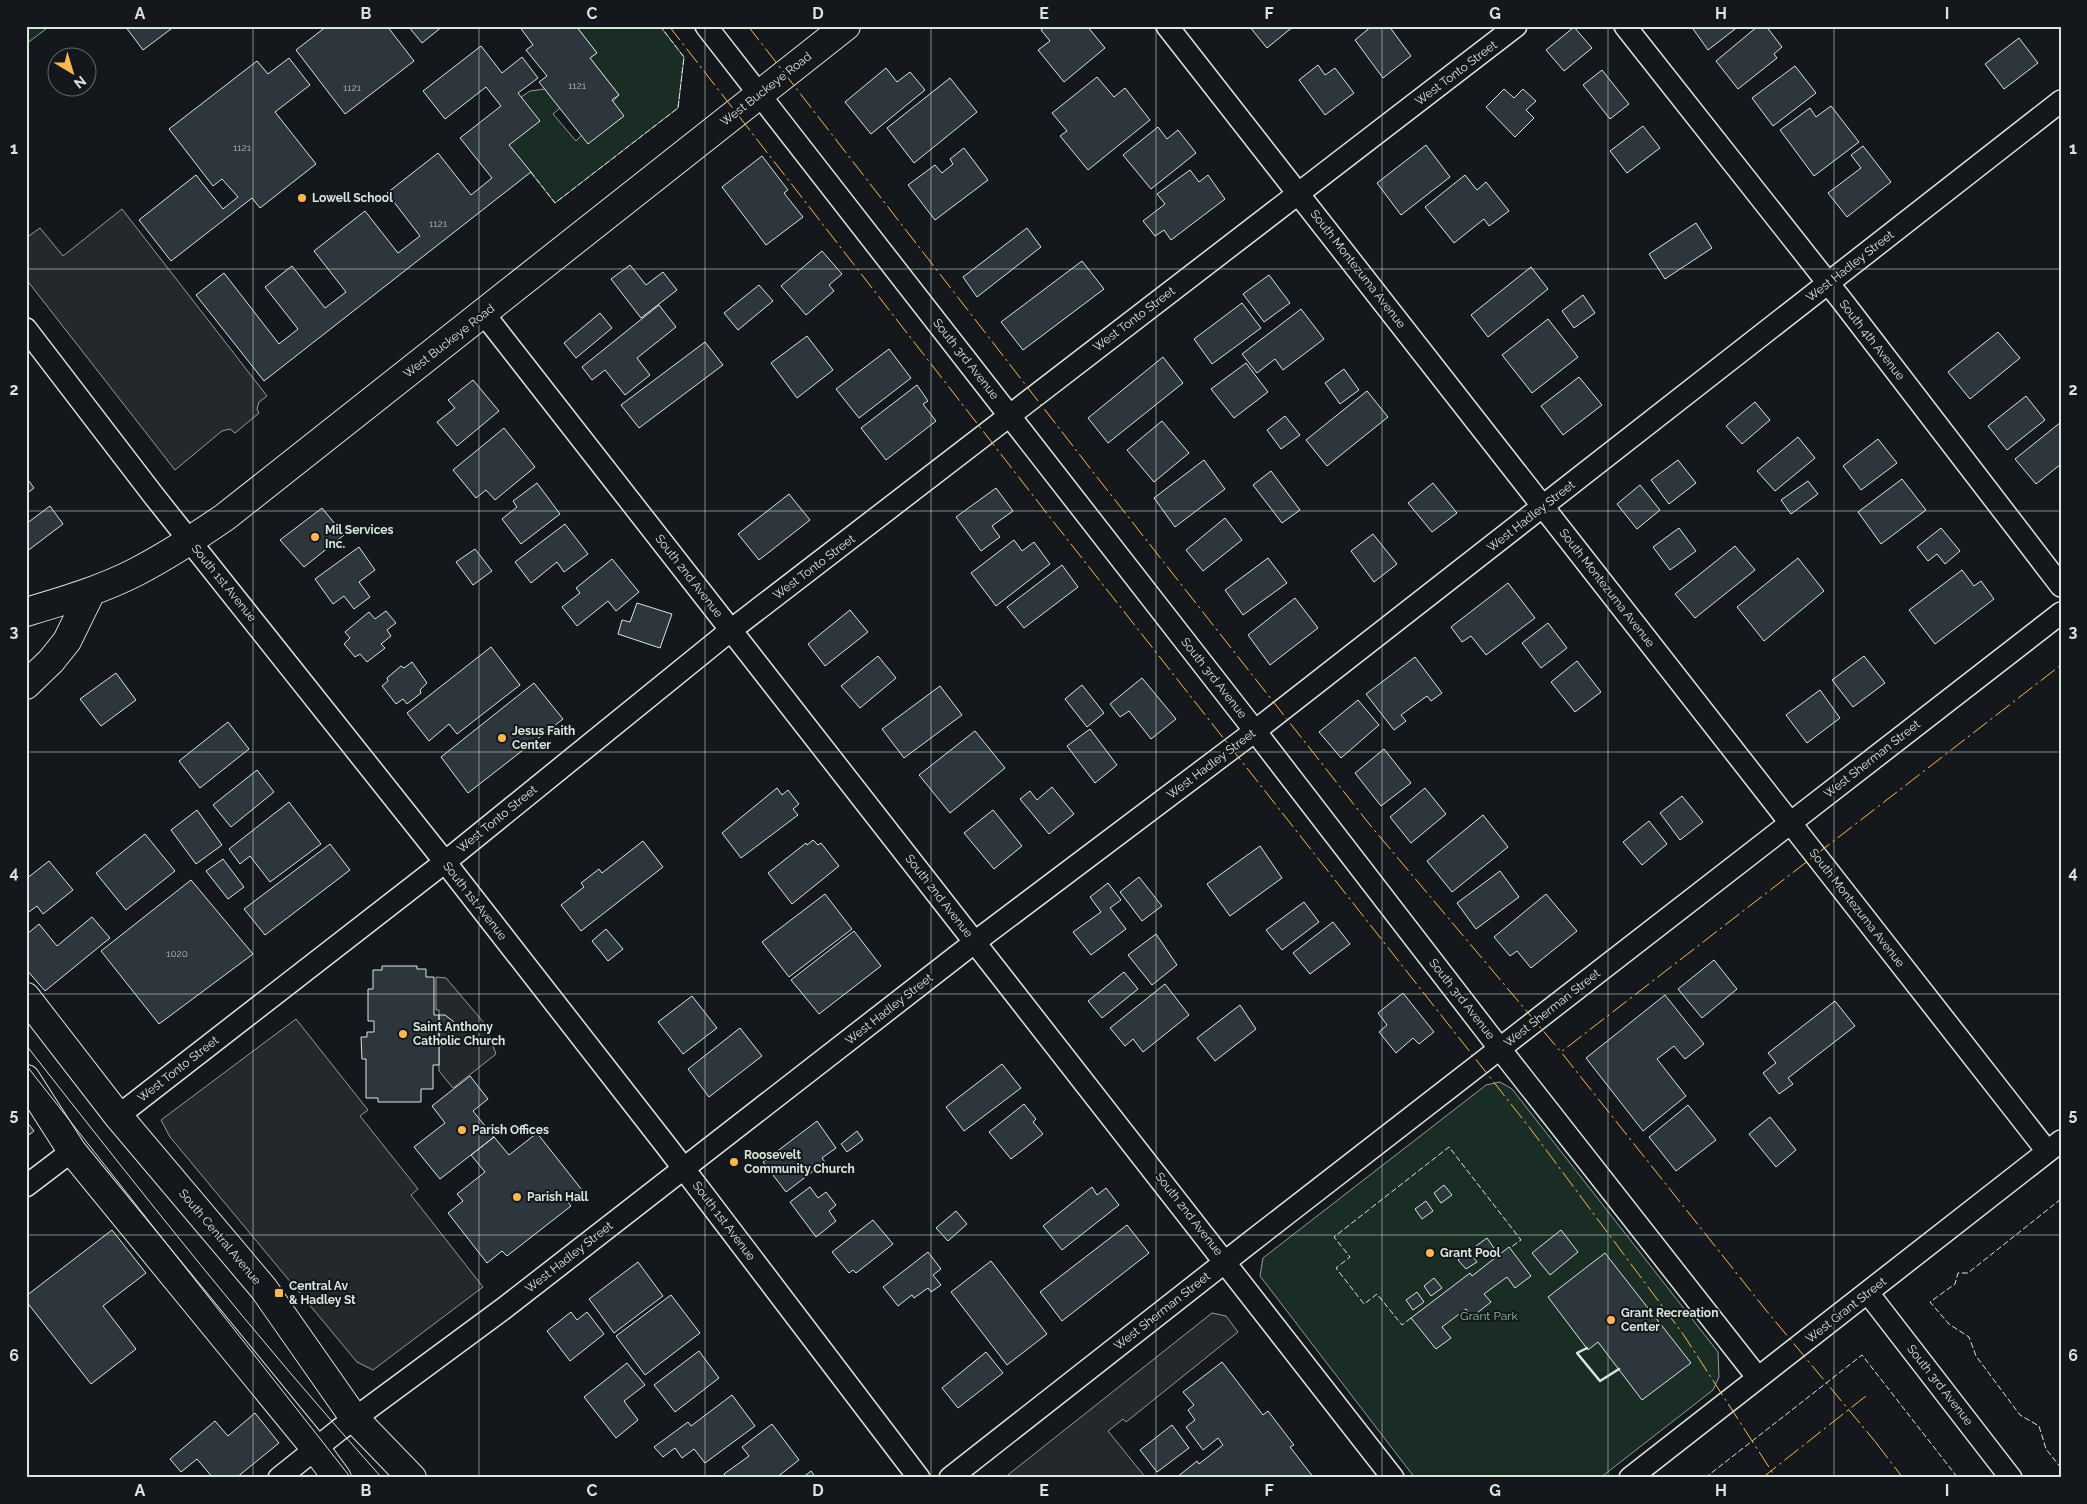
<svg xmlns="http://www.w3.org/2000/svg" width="2087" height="1504" viewBox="0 0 2087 1504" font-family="Raleway,sans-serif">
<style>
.green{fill:#1a2d24;stroke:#939e99}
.parking{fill:#24282b;stroke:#939e99}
.building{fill:#2c363c;stroke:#d8e6dc}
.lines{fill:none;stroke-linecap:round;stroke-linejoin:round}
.minor-casing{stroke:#d8e6dc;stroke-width:24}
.secondary-casing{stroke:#d8e6dc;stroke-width:30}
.minor{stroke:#14181c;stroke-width:21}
.secondary{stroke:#14181c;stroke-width:28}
.tram{stroke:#d8e6dc;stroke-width:1}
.fence{stroke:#d8e6dc;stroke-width:1;stroke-dasharray:6 2.5;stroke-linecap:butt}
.wall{stroke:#d8e6dc;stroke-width:2.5}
.power{stroke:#ffb74d;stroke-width:1;stroke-dasharray:18 4 2.5 4;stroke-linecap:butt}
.grid{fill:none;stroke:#d8e6dc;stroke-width:1;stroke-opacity:0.55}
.poi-dot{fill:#ffb74d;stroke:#14181c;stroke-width:2}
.labels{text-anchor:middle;stroke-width:4;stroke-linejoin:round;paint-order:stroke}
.number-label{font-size:10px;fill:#adbab4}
.street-label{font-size:12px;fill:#d8e6dc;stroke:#14181c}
.poi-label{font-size:12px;font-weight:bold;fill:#d8e6dc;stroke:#14181c;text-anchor:start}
.park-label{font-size:12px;fill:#8ac095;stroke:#14181c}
.neatline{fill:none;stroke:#d8e6dc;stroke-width:2}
.grid-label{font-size:16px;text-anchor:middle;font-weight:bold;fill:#d8e6dc}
</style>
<rect width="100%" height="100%" fill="#14181c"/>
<path class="green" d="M26,26H50L26,44Z
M576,26H660L684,57L678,108L555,203L509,145L521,97L530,91L545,89L560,108L553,114L576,141L619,95L590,58L596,52Z
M1500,1082L1512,1089L1718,1352L1719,1377L1713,1390L1600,1478H1415L1260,1276L1263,1258L1486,1085Z"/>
<path class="parking" d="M122,209L267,396L259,402L257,409L259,413L235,433L230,429L222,431L175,470L26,279V238L40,228L63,256Z
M436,977L446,978L485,1024L496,1054L453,1088L439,1071V1010H436Z
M296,1019L368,1110L360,1116L418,1189L411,1195L483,1287L373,1370L357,1362L170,1137L161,1120Z
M1212,1313L1226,1316L1238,1332L1126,1422L1123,1419L1108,1431L1146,1478H1004Z"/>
<path class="building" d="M125,26H175L143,50Z
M327,26H387L414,61L345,114L296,50Z
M408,26H443L422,43Z
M519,26H576L597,53L590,58L619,95L612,100L624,116L588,144L539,82L547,76L526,50L533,45Z
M1046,26H1087L1105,48L1064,82L1038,50L1050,41L1041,30Z
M1249,26H1294L1267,48Z
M1372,26H1389L1411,56L1383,78L1355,40Z
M1691,26H1739L1708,50Z
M1758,26H1766L1782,47L1774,54L1777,58L1738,89L1716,61Z
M1574,27L1592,48L1564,71L1546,50Z
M2019,38L2038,63L2004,89L1985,64Z
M481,46L502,73L522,57L538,78L518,93L540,121L509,145L531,172L264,381L196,295L224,273L279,344L298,329L265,287L292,266L325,308L346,292L314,251L365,211L398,253L420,236L387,193L438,153L471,195L492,178L460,138L501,106L486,87L445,119L423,91Z
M289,58L310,85L275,112L316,164L260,208L252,198L171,261L139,220L196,175L223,209L238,197L222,179L213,186L169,129L257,61L268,74Z
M1318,65L1325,75L1335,68L1354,93L1325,115L1299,80Z
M1795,66L1816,93L1773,126L1752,98Z
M886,68L897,82L910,72L925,90L871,134L845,102Z
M1602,70L1629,104L1610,119L1583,85Z
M1097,77L1114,97L1125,88L1150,120L1088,170L1060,136L1067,131L1052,113Z
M950,78L977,112L914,163L887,128Z
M1504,89L1514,98L1523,89L1536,101L1526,110L1534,118L1515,137L1486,107Z
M1831,106L1859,142L1814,176L1780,130L1810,108L1816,117Z
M1643,126L1660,148L1627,173L1610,151Z
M1158,127L1167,139L1178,130L1196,153L1151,189L1123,155Z
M1426,145L1450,177L1401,215L1377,183Z
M1863,146L1891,182L1847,217L1828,193L1861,168L1851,155Z
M964,148L988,180L935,220L908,185L935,165L942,173L953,164L950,159Z
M762,156L788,190L784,193L803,217L766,245L722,187Z
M1190,170L1199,182L1208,175L1225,199L1171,240L1164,230L1155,236L1143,221L1165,204L1157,194Z
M1465,175L1477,190L1486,182L1509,211L1489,226L1484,219L1454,243L1425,207Z
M1696,223L1712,248L1665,279L1649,254Z
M1027,228L1041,247L977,297L963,277Z
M822,251L842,274L829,285L834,291L806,315L781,286Z
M1082,261L1104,289L1023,350L1001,322Z
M630,265L646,285L663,272L677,290L641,318L611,279Z
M1531,267L1548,289L1488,337L1471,315Z
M1269,275L1290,303L1264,322L1243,294Z
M759,285L773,301L738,330L724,313Z
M1583,295L1595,313L1574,328L1562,311Z
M1242,303L1261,328L1212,364L1194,339Z
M659,305L676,327L637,358L650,375L625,395L605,370L592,380L582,367Z
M1301,309L1324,339L1283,370L1275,359L1257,373L1242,354Z
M600,313L612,328L576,358L564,343Z
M1548,319L1578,357L1532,393L1502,355Z
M1998,332L2020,358L1970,399L1948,372Z
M807,336L833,370L797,398L771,363Z
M705,342L723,365L639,428L621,405Z
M889,349L911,378L859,418L836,389Z
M1163,357L1183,383L1108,443L1088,418Z
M1246,363L1268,392L1234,418L1211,389Z
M1344,369L1359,390L1340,404L1325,383Z
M1579,377L1602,405L1563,435L1541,406Z
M473,380L499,411L457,446L437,422L455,408L448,400Z
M917,385L928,401L923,404L936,421L886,460L861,428Z
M1367,391L1388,417L1327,466L1306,440Z
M2026,396L2045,420L2007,450L1988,426Z
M1755,402L1770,420L1742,444L1726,426Z
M1285,416L1300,435L1281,449L1267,430Z
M1162,421L1189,453L1154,482L1127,450Z
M2061,422V464L2036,484L2015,459Z
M504,428L535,467L495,500L486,490L476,498L453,470Z
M1798,437L1815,458L1775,491L1757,471Z
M1878,439L1897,463L1861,490L1843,466Z
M1204,460L1225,489L1175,527L1154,498Z
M1678,460L1696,483L1669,504L1651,480Z
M1271,471L1300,510L1282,523L1253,485Z
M26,477L34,488L26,494Z
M1902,479L1926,510L1881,544L1858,512Z
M1808,481L1818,494L1791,514L1781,500Z
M537,483L560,514L521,544L502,519L517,507L513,501Z
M1433,483L1457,513L1432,532L1408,503Z
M1640,485L1660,510L1637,529L1617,504Z
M996,488L1013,511L992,526L1000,537L981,551L956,517Z
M789,494L810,520L759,560L738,534Z
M50,506L63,524L26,552V524Z
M322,508L344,535L304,567L280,540Z
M1225,518L1242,540L1203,571L1186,550Z
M565,524L588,554L564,572L557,562L531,583L515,562Z
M1679,528L1696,551L1670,570L1653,547Z
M1941,528L1960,551L1945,564L1937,554L1928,561L1917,547Z
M1373,534L1397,564L1374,582L1351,551Z
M1014,540L1022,551L1034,542L1050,564L996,606L971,573Z
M1735,546L1755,570L1695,618L1675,594Z
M359,547L375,570L359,582L370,597L354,609L344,596L333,604L315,579Z
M475,549L492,571L473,585L456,562Z
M1268,558L1287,583L1243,615L1225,590Z
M1798,558L1824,591L1764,641L1737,607Z
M612,559L639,592L616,611L608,601L577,626L562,607L580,593L576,588Z
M1062,565L1078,587L1024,628L1007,607Z
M1962,570L1974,586L1981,581L1994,599L1935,644L1909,610Z
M1508,583L1535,618L1486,655L1471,636L1462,642L1451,627Z
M1295,598L1318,628L1270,665L1248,635Z
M637,603L672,614L660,648L618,634L622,620L630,622Z
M850,610L868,632L825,666L808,644Z
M386,611L396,623L387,630L391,636L381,644L385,648L367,662L360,654L355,657L344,644L350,638L345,632L369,612L375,619Z
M1548,623L1567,648L1541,668L1522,643Z
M491,647L520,685L457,734L449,724L429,741L407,713Z
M878,656L896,678L860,708L841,686Z
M1864,656L1885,683L1853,707L1832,680Z
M1415,657L1442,693L1431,701L1427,696L1401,715L1406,721L1394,730L1366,694Z
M1577,661L1601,692L1575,712L1551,682Z
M412,662L427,683L420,690L421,693L407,704L403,699L396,704L382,686L388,681L387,678L401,666L404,668Z
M116,673L136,700L101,726L80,699Z
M1142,678L1176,719L1151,739L1129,711L1120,717L1110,704Z
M534,683L563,719L468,793L441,757Z
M1082,685L1104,713L1087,727L1065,699Z
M940,686L962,715L904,758L882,729Z
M1820,690L1840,718L1807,743L1786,715Z
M1358,700L1379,725L1341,758L1319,732Z
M228,722L249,749L200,788L179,761Z
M1090,729L1117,765L1095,783L1067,746Z
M975,731L1005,768L950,813L919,775Z
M1384,749L1411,783L1381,806L1355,773Z
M257,770L274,792L231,827L213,805Z
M1052,787L1074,814L1049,834L1020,799L1030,791L1037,800Z
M777,788L782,795L788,790L799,804L793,809L798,815L741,858L722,833Z
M1425,788L1446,814L1411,843L1390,817Z
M1682,796L1703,822L1680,840L1660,813Z
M289,802L321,844L270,882L250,856L240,864L229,849Z
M197,810L222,845L196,864L171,830Z
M993,810L1022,846L994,869L964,833Z
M1483,815L1508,847L1452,892L1427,861Z
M1649,821L1667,844L1642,865L1623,842Z
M145,834L175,871L126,910L96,873Z
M813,840L818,845L821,843L839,866L792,904L768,873L806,843L807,845Z
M643,841L663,867L581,931L561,905L584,887L581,883L599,869L602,873Z
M330,844L350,870L265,935L244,909Z
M1260,846L1282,878L1230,916L1207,884Z
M223,859L244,887L228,899L206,871Z
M49,861L73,890L43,914L37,906L26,914V879Z
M1500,871L1519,897L1476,929L1457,903Z
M1139,877L1162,906L1142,921L1120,892Z
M191,880L253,954L159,1024L101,951Z
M1108,883L1121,900L1110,908L1126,929L1091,955L1073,932L1101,912L1090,897Z
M825,894L852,929L789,977L762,942Z
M1546,894L1577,931L1531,968L1517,951L1510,956L1494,937Z
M1304,902L1319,922L1282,950L1266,930Z
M92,917L110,938L45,991L26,969V935L39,924L57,946Z
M1333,922L1350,944L1310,974L1293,953Z
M606,929L623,949L608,961L592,941Z
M854,931L881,966L819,1014L791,980Z
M1156,934L1177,965L1152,985L1128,955Z
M1714,960L1737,989L1702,1018L1678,989Z
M382,966H417V969H426V977H434V1015H439V1065H433V1089H421V1102H378V1098H366V1059H362L361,1037H367V1032H374V1021H368V989H373V970H382Z
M1124,972L1138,989L1102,1018L1088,1001Z
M1165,984L1189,1015L1143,1052L1133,1039L1125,1046L1110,1028Z
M1403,993L1434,1032L1419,1044L1413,1038L1396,1053L1379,1032L1387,1025L1378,1013Z
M1665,995L1704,1044L1685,1059L1674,1046L1657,1059L1686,1096L1643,1131L1586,1058Z
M692,996L717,1028L683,1054L658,1022Z
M1835,1001L1855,1026L1788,1078L1793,1084L1779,1094L1763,1073L1776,1063L1768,1053Z
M1240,1005L1256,1029L1215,1061L1197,1038Z
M439,1015H445L454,1022V1037L444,1046H439Z
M740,1028L762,1056L709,1097L688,1069Z
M1002,1064L1021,1088L964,1131L946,1107Z
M470,1076L488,1099L473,1111L494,1137L440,1179L414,1147L445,1123L432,1106Z
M1024,1104L1036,1119L1033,1122L1043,1134L1011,1159L989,1132Z
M1688,1105L1716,1140L1676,1171L1649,1137Z
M1770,1117L1796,1150L1776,1167L1749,1134Z
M26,1121L34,1131L26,1137Z
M817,1121L836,1148L822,1158L825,1162L786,1192L763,1162Z
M857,1131L863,1140L847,1152L841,1144Z
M537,1133L582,1190L568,1202L571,1206L507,1256L502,1251L487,1263L448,1213L463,1201L457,1194L485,1172L471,1155L494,1137L509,1155Z
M1444,1185L1452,1195L1441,1203L1434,1193Z
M810,1187L818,1198L826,1192L836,1205L829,1211L836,1221L816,1237L790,1202Z
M1092,1187L1097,1195L1106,1188L1119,1205L1062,1250L1043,1226Z
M1426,1201L1433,1211L1422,1219L1415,1209Z
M956,1211L967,1224L948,1241L936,1228Z
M873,1220L893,1244L856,1273L853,1270L849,1273L832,1252Z
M1127,1225L1149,1253L1062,1321L1040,1292Z
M112,1230L146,1273L103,1306L136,1349L91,1384L26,1301V1296Z
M1561,1230L1578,1252L1550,1275L1532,1253Z
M1487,1238L1494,1248L1483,1256L1476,1246Z
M1509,1247L1531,1276L1515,1288L1507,1277L1484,1294L1491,1302L1472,1317L1466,1309L1442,1327L1451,1338L1436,1349L1411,1318L1470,1273L1472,1276Z
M928,1252L941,1269L933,1275L941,1285L931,1292L928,1288L914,1298L912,1295L898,1306L883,1287Z
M1469,1252L1477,1262L1466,1269L1458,1260Z
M1605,1253L1691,1363L1642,1400L1598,1342L1588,1350L1548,1297Z
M991,1261L1047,1334L1007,1365L951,1292Z
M638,1262L663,1296L614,1333L589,1299Z
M1434,1278L1442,1288L1431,1296L1424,1286Z
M1417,1292L1424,1302L1413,1310L1406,1300Z
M671,1295L700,1333L645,1375L616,1336Z
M571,1312L577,1320L587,1312L604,1334L570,1361L547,1331Z
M699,1351L719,1378L675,1412L654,1385Z
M986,1352L1003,1373L958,1408L942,1388Z
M1222,1362L1263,1415L1268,1411L1294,1445L1290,1447L1314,1478H1176L1197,1461L1199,1464L1223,1445L1218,1438L1203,1450L1186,1427L1195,1420L1188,1410L1194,1405L1183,1392Z
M627,1363L645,1385L624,1401L638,1420L616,1438L584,1397Z
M732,1395L755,1426L705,1463L694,1449L682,1458L675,1448L663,1457L654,1447L688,1422L691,1426Z
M255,1413L279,1443L236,1478H213L197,1459L181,1472L170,1459L215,1421L228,1436Z
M772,1424L799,1460L776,1478H727L724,1474L749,1456L742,1447Z
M1172,1425L1189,1448L1157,1472L1140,1450Z
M811,1471L816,1478H802Z"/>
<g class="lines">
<defs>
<path id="minor" d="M706,26L1255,731L1500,1049L1758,1378
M1167,26L2047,1151
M1625,26L1843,302L2061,586
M484,314L1393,1478
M26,329L154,496L445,862L668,1148L919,1478
M118,1116L445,862L731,630L1516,26
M26,1186L72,1151
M1868,1293L2011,1478
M279,1478L339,1430L503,1309L975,942L1255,731L2061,101
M950,1478L1248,1244L2061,613
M1630,1478L2061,1141"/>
<path id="secondary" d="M26,612C63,601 101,590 136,572C167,556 196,537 225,517L846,26
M26,685L51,661L67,641L91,592
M26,997L118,1116L264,1289L355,1419L412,1478
M26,1079L72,1151L315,1448L337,1478"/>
</defs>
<use href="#minor" class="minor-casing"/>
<use href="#secondary" class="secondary-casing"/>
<use href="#minor" class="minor"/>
<use href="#secondary" class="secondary"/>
<path class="tram" d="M26,1045C141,1192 257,1339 382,1478
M26,1065L351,1478"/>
<path class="fence" d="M531,172L555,203L678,108L684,57L660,26
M2061,1199L1968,1273H1958L1955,1284L1930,1302L1949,1324L1969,1337L1976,1356L2020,1415L2039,1426L2046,1449L2061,1468
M1411,1318L1402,1325L1377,1294L1364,1304L1336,1268L1350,1257L1334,1237L1449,1147L1521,1240L1510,1248
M1705,1478L1862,1355L1958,1478"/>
<path class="wall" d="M1587,1348L1577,1353L1600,1381L1619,1369"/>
<path class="power" d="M669,26L1045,511L1529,1127L1683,1334L1776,1478
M748,26L1093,472L1370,825L1561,1052
M1877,1444L1903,1478
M1878,1445L1765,1309L1561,1052L2061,665
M1762,1478L1866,1396"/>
</g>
<path class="grid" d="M253,26V1478M479,26V1478M705,26V1478M931,26V1478M1156,26V1478M1382,26V1478M1608,26V1478M1834,26V1478M26,269H2061M26,511H2061M26,752H2061M26,994H2061M26,1235H2061"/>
<g class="poi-dot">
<circle cx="302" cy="198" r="5"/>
<circle cx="315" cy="537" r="5"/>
<circle cx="502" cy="738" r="5"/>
<circle cx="403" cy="1034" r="5"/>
<circle cx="462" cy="1130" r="5"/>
<circle cx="734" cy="1162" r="5"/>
<circle cx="517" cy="1197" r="5"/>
<circle cx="1430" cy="1253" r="5"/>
<rect x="274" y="1288" width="10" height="10" rx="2.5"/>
<circle cx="1611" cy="1320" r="5"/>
</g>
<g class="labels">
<g class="number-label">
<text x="577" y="89">1121</text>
<text x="352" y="91">1121</text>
<text x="242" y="151">1121</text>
<text x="438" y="227">1121</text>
<text x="177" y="957">1020</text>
</g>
<g class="street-label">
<text transform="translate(1456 73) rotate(-37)" y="4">West Tonto Street</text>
<text transform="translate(766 89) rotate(-38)" y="4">West Buckeye Road</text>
<text transform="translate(1850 266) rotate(-38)" y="4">West Hadley Street</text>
<text transform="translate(1358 269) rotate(52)" y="4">South Montezuma Avenue</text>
<text transform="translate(1134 319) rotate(-37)" y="4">West Tonto Street</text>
<text transform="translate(1872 340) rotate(52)" y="4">South 4th Avenue</text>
<text transform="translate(449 341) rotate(-38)" y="4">West Buckeye Road</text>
<text transform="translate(966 359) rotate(52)" y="4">South 3rd Avenue</text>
<text transform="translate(1531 516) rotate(-38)" y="4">West Hadley Street</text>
<text transform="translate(814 567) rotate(-37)" y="4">West Tonto Street</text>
<text transform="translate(689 576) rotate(52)" y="4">South 2nd Avenue</text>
<text transform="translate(224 583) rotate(51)" y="4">South 1st Avenue</text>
<text transform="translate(1607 588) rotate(52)" y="4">South Montezuma Avenue</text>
<text transform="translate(1214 678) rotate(52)" y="4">South 3rd Avenue</text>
<text transform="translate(1872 759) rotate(-38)" y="4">West Sherman Street</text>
<text transform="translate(1211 764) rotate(-37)" y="4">West Hadley Street</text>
<text transform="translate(497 819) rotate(-39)" y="4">West Tonto Street</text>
<text transform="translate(939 896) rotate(52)" y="4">South 2nd Avenue</text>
<text transform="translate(475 901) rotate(52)" y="4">South 1st Avenue</text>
<text transform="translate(1857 908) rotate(52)" y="4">South Montezuma Avenue</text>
<text transform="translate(1462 999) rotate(52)" y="4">South 3rd Avenue</text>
<text transform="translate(1552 1008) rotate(-38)" y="4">West Sherman Street</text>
<text transform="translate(889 1009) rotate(-38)" y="4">West Hadley Street</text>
<text transform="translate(178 1069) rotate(-38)" y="4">West Tonto Street</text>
<text transform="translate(1189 1214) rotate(52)" y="4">South 2nd Avenue</text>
<text transform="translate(724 1221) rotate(53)" y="4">South 1st Avenue</text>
<text transform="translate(220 1237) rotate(50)" y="4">South Central Avenue</text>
<text transform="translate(569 1257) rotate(-38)" y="4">West Hadley Street</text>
<text transform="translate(1846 1310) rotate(-38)" y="4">West Grant Street</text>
<text transform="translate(1162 1311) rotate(-38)" y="4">West Sherman Street</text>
<text transform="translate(1940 1385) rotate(52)" y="4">South 3rd Avenue</text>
</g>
<g class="poi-label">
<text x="312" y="202">Lowell School</text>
<text x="325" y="534">Mil Services<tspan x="325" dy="14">Inc.</tspan></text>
<text x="512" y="735">Jesus Faith<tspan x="512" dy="14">Center</tspan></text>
<text x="413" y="1031">Saint Anthony<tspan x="413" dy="14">Catholic Church</tspan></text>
<text x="472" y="1134">Parish Offices</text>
<text x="744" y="1159">Roosevelt<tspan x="744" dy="14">Community Church</tspan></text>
<text x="527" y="1201">Parish Hall</text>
<text x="1440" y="1257">Grant Pool</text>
<text x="289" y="1290">Central Av<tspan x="289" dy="14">&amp; Hadley St</tspan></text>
<text x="1621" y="1317">Grant Recreation<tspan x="1621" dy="14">Center</tspan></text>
</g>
<g class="park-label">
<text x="1489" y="1320">Grant Park</text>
</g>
</g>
<rect width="2087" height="1504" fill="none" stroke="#14181c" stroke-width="55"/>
<g transform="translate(72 72) rotate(142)"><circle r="24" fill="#14181c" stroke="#626a69"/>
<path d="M0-4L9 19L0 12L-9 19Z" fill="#ffb74d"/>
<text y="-8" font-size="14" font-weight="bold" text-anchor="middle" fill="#d8e6dc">N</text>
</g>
<rect x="28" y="28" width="2032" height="1448" class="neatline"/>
<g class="grid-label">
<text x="140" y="19">A</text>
<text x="366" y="19">B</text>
<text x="592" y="19">C</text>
<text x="818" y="19">D</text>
<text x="1044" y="19">E</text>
<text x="1269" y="19">F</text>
<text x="1495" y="19">G</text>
<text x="1721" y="19">H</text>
<text x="1947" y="19">I</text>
<text x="14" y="154">1</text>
<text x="2073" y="154">1</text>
<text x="14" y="395">2</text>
<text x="2073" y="395">2</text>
<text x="14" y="637">3</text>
<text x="2073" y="637">3</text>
<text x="14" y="878">4</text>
<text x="2073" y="878">4</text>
<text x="14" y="1120">5</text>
<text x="2073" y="1120">5</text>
<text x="14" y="1361">6</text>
<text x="2073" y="1361">6</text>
<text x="140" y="1496">A</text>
<text x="366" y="1496">B</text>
<text x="592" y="1496">C</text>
<text x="818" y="1496">D</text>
<text x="1044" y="1496">E</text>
<text x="1269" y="1496">F</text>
<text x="1495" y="1496">G</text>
<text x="1721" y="1496">H</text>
<text x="1947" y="1496">I</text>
</g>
</svg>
